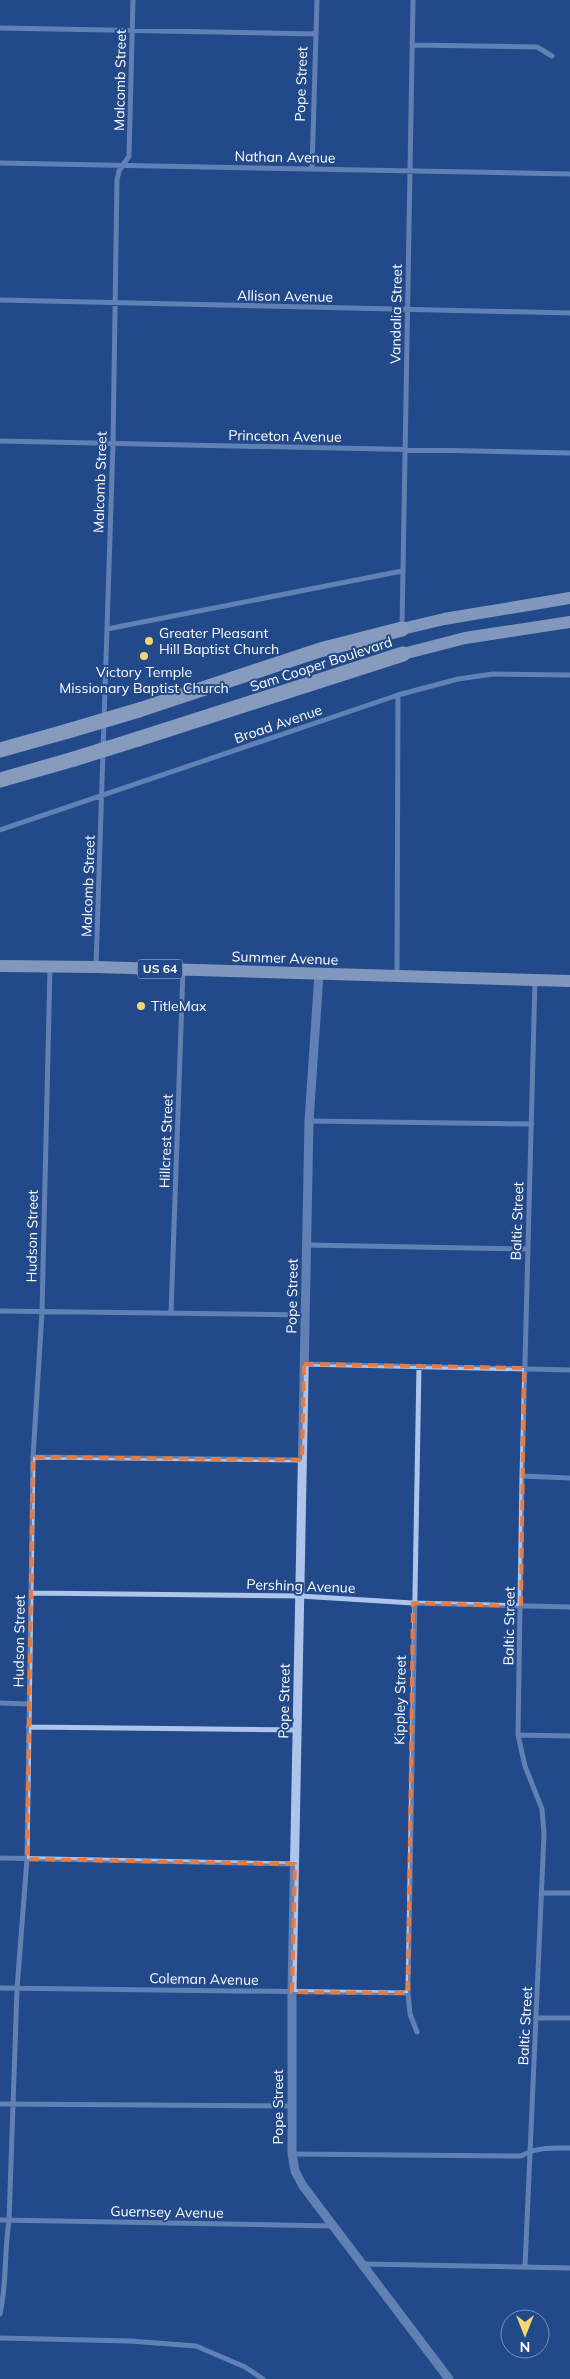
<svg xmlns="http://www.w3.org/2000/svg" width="570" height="2379" viewBox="0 0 570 2379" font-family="Mulish,sans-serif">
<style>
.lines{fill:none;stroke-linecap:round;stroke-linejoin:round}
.minor{stroke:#adc5ea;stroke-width:5}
.tertiary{stroke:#adc5ea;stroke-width:9}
.primary{stroke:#f1f5fe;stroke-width:12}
.motorway{stroke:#fff;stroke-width:15}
.motorway-bridge{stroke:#fff;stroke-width:15}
.marked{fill:none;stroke:#ed7a3d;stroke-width:4;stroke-dasharray:10 6;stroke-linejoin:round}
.poi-dot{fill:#f6d76f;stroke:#224989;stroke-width:2}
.labels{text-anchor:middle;stroke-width:4;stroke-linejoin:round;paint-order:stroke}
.shield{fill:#224989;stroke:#bdc8dc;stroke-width:1}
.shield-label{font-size:12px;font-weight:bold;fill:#fff}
.street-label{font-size:14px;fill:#fff;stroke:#224989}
.poi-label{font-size:14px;fill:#fff;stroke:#224989;text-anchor:start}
</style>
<rect width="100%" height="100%" fill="#224989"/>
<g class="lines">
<path class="minor" d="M0,28L316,34
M413,45L537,47L552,56
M0,163L570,174
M312,169L317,0
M0,300L570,313
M0,441L570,453
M402,627L413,0
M107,629L402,571
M0,830L398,695L458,679L493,674L570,675
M96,966L113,444L117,180L119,171L129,156L133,0
M397,976L398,695
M309,1121L532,1124
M307,1245L528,1249
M0,1311L305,1315
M171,1312L183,970
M304,1364L570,1370
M33,1457L302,1460
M522,1476L570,1478
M31,1593L300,1596L413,1603L570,1607
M0,1703L29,1704
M28,1727L297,1730
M518,1735L570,1736
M0,1858L295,1864
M542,1893H570
M0,1988L408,1993
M536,2018H570
M417,2032L410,2014L408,1993L419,1366
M0,2104L291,2106
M292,2154L521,2156C537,2147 552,2148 570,2148
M0,2220L333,2226
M364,2264L570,2268
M525,2267L544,1834L542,1809L525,1766L518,1735L522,1476L535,980
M0,2314C7,2284 4,2252 9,2221L17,1989L27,1859L33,1457L42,1312L50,967
M0,2338L130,2341L196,2346L245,2367L263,2379"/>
<path class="tertiary" d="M319,974L309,1121L292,1992V2154L295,2171L303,2186L449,2379"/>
<path class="primary" d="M402,629L444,619L570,598
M403,654L465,638L570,622
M0,966L96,967L570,981"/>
<path class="motorway" d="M139,710L320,650L402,629
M138,739L403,654
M0,750L68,731
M0,780L74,759"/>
<path class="motorway-bridge" d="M68,731L139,710
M74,759L138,739"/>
</g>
<path d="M0 0H570V2379H0ZM304,1364L524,1368L521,1606L413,1603L408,1993L292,1992L295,1864L27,1859L33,1457L302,1460Z" fill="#224989" fill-opacity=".55" fill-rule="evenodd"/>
<path class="marked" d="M304,1364L524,1368L521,1606L413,1603L408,1993L292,1992L295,1864L27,1859L33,1457L302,1460Z"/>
<g class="poi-dot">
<circle cx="149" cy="641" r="5"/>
<circle cx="144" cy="656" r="5"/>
<circle cx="141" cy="1006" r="5"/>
</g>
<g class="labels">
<rect class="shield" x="137.5" y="959.5" width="45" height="19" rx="4"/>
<g class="shield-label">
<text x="160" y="973">US 64</text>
</g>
<g class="street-label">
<text transform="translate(120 80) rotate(-89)" y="5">Malcomb Street</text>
<text transform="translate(301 84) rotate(-88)" y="5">Pope Street</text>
<text transform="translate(285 157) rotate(1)" y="5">Nathan Avenue</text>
<text transform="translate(285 296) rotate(1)" y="5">Allison Avenue</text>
<text transform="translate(396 314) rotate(-89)" y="5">Vandalia Street</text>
<text transform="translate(285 436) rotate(1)" y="5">Princeton Avenue</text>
<text transform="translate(100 482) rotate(-88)" y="5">Malcomb Street</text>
<text transform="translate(321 664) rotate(-18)" y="5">Sam Cooper Boulevard</text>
<text transform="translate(278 724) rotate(-19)" y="5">Broad Avenue</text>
<text transform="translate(88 886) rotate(-88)" y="5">Malcomb Street</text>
<text transform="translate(285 958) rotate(2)" y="5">Summer Avenue</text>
<text transform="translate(166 1141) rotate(-88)" y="5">Hillcrest Street</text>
<text transform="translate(517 1221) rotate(-88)" y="5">Baltic Street</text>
<text transform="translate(32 1236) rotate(-89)" y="5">Hudson Street</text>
<text transform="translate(292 1296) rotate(-89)" y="5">Pope Street</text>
<text transform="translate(301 1586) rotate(2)" y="5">Pershing Avenue</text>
<text transform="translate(509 1626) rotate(-89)" y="5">Baltic Street</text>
<text transform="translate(19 1641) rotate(-89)" y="5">Hudson Street</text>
<text transform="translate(400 1700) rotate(-89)" y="5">Kippley Street</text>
<text transform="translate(284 1701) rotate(-89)" y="5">Pope Street</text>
<text transform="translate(204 1979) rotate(1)" y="5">Coleman Avenue</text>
<text transform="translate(525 2026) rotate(-87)" y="5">Baltic Street</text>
<text transform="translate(278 2107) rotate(-90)" y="5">Pope Street</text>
<text transform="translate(167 2212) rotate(1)" y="5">Guernsey Avenue</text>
</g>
<g class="poi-label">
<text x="159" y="638">Greater Pleasant<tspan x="159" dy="16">Hill Baptist Church</tspan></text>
<text x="144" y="677" text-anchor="middle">Victory Temple<tspan x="144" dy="16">Missionary Baptist Church</tspan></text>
<text x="151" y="1011">TitleMax</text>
</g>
</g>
<g transform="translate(525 2334) rotate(180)"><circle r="24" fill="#224989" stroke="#7a92b8"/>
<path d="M0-4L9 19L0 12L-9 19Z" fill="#f6d76f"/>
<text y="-8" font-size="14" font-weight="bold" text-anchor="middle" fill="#ffffff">N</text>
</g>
</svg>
